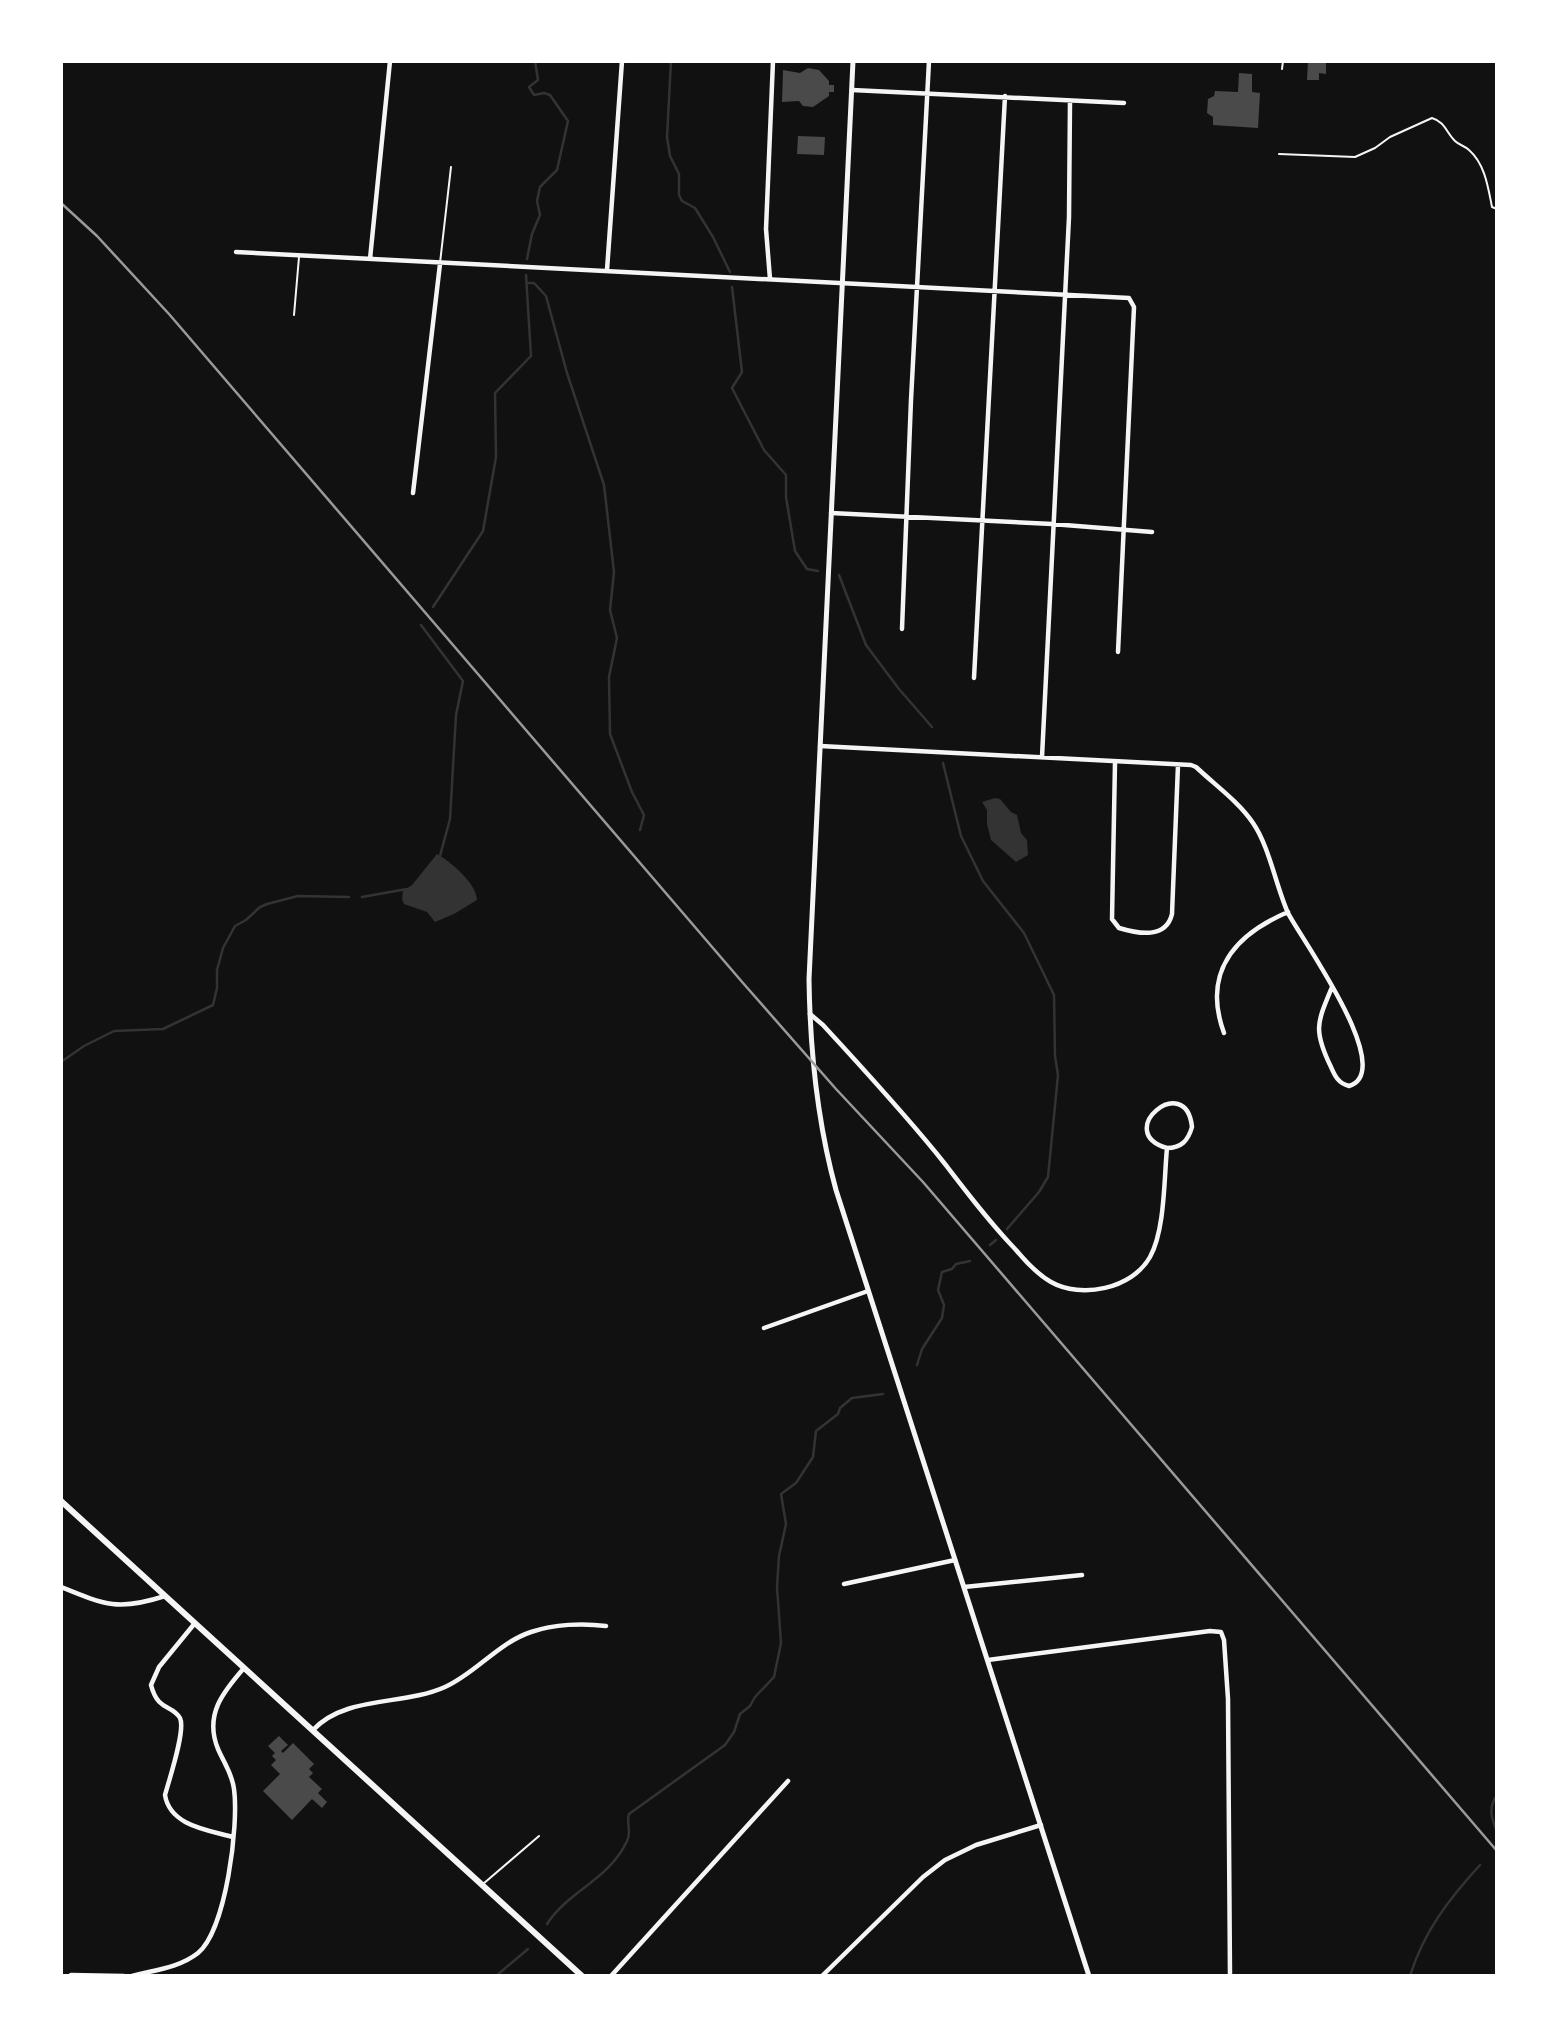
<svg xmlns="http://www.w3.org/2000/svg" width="1558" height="2037" viewBox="0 0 1558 2037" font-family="Manrope,sans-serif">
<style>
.water{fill:#333}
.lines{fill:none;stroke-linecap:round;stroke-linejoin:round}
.stream{stroke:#333;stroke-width:2.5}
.building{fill:#4a4a4a}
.path{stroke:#f5f5f5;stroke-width:2}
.service{stroke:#f5f5f5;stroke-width:2}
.minor{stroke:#f5f5f5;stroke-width:4.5}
.tertiary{stroke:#f5f5f5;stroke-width:5}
.primary{stroke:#f5f5f5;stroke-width:6}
.rail{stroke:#9a9a9a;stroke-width:2.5}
</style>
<rect width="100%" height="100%" fill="#111"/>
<path class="water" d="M995,798L1000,799L1011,812L1017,815L1021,833L1027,840L1028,855L1016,862L991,840L987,824V810L982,802Z
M437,854C451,862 477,884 477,900L454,914L435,922L427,912L404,904L402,899L403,891L412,885Z"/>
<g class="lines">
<path class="stream" d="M671,61L667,137L670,156L679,174V195L682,201L695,208L713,237L730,272
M527,259L532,234L540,215L537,201L540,187L557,170L568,121L550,95L544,93L534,95L529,87L538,80L535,61
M527,283H534L546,296L567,373L604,485L614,572L610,610L617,638L609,677L610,734L632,792L644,815L640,830
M732,287L742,372L732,388L764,450L786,475V497L795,551L807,569L818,571
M839,575L866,645L899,689L932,727
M433,607L483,531L496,457L495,393L531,356L526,275
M421,625L463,681L456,715L450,819L440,856
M943,763L961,836L983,881L1024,933L1054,995L1055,1056L1058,1075L1048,1177L1039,1192L1007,1229
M362,897L407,889
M61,1062L84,1046L114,1031L163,1029L213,1005L217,988V970L223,948L235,926L246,920L260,907L267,904L298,896L349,897
M990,1245L996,1240
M917,1365L922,1349L942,1318L944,1305L938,1290L942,1272L952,1269L956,1264L970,1261
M1497,1795C1488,1808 1491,1817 1497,1832
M547,1924C568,1891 609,1880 627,1841C632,1832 626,1824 629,1814L725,1745L734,1732L740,1714L750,1706L755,1697L774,1677L781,1643L777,1587L779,1556L786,1524L781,1494L796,1483L813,1457L816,1431L838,1414L840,1408L852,1398L883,1394
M496,1976L528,1949
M1410,1976C1424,1931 1449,1899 1480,1865"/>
</g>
<path class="building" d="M1308,61H1326V74L1319,73V80H1307Z
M808,68L819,70L829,81V85H834V92H829V96L813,107L803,106L799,101L782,102L783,70L800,73Z
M1239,73L1252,74V92L1260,93L1258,128L1213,125V117L1207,113L1208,99L1214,96L1215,91L1238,92Z
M798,136L825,137L824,155L797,154Z
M279,1736L288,1745L281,1751L283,1753L293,1743L314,1764L309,1769L313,1773L309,1777L322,1789L318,1793L327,1802L322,1808L312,1799L292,1820L263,1791L280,1774L271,1765L276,1760L272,1756L275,1753L268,1746Z"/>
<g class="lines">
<path class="path" d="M1282,69L1283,61
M1279,154L1355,157L1375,148L1390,137L1432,118C1445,122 1446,132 1455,141C1459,145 1465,146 1469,150C1485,164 1488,187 1492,207L1497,209"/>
<path class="service" d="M440,263L451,167
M294,315L299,257
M483,1884L539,1836"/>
<path class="minor" d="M852,90L1124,103
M236,252L1129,298L1134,307L1118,652
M370,259L390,61
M607,270L622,61
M770,279L766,229L773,61
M413,493L440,264
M831,513L1052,524L1152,532
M902,629L911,400L929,61
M974,678L1005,96
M820,746L1191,765L1196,767C1215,785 1239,802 1253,823C1269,846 1276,886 1288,913C1300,937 1398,1071 1349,1086C1338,1083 1335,1076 1331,1067C1313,1030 1317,1023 1332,987
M1042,757L1069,217L1070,101
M1115,763L1112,919L1119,928C1139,934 1166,939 1172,914L1178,765
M810,1014L823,1025C864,1070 907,1116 945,1164C968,1194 990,1223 1016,1250C1026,1262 1037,1274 1051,1282C1081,1299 1132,1289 1150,1257C1165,1230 1164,1179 1167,1148C1181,1148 1188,1141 1192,1127C1186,1070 1112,1132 1167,1148
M1224,1033C1202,973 1234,935 1288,912
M764,1328L868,1291
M844,1584L955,1560
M61,1587C105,1605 119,1611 165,1596
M964,1587L1082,1575
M195,1623L159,1667L151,1685C158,1712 172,1704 180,1718C186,1730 169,1780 165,1795C170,1826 208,1830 233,1837
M988,1660L1210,1631L1221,1632L1224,1640L1228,1699L1230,1976
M313,1730C346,1695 403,1706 445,1687C476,1673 498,1643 531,1632C554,1624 583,1623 606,1626
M71,1975L124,1976
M132,1976C154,1970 179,1968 198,1953C226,1930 239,1825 234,1789C232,1773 224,1763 218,1749C204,1715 223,1692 244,1668
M611,1976L788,1781
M822,1976L923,1877L945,1860L976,1845L1041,1825"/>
<path class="tertiary" d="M853,61L809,979C810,1051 817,1121 836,1190L1089,1976"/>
<path class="primary" d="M61,1501L582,1976"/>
<path class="rail" d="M61,203L97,236L169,314L743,983L836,1089L923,1182L1497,1851"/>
</g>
<rect width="1558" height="2037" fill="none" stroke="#ffffff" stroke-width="126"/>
</svg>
